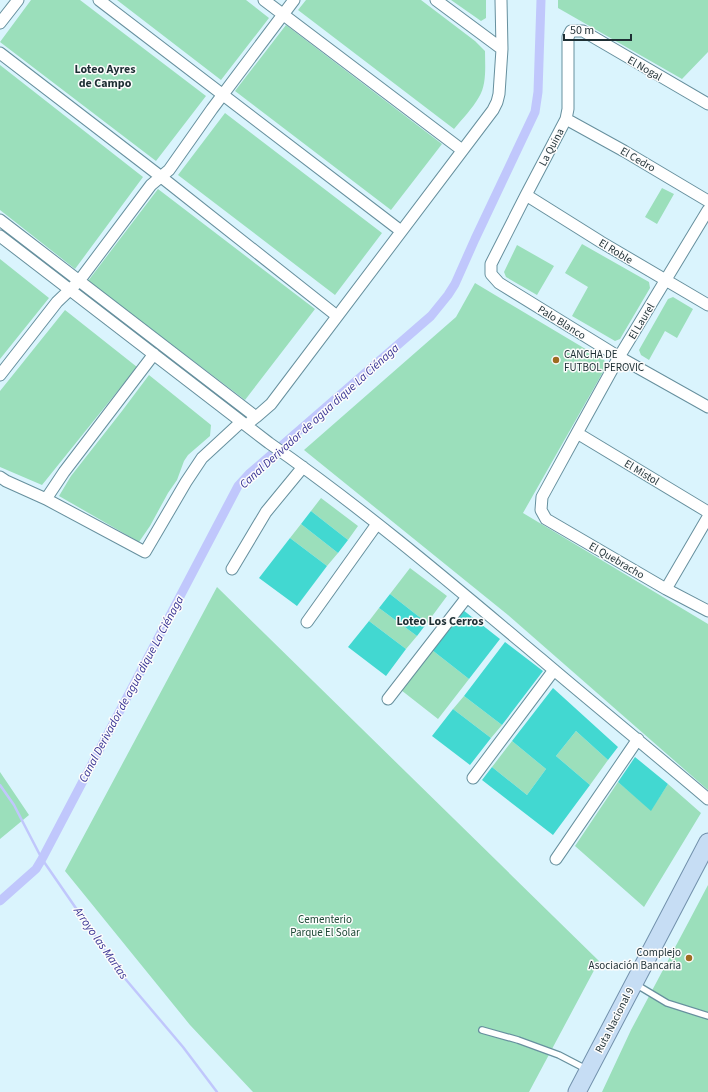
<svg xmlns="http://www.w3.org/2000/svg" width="708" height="1092" viewBox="0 0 708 1092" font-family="'Source Sans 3',sans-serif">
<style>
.green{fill:#9bdfbb}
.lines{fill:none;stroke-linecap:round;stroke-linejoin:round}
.stream{stroke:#c0c7fc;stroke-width:2.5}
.canal{stroke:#c0c7fc;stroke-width:9}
.building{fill:#42d8d1}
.lane-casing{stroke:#67909e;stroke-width:8}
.street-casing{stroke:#67909e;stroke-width:13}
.primary-casing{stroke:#7291ac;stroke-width:19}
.lane{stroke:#fff;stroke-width:5.5}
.street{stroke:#fff;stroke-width:11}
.primary{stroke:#c6ddf4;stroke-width:17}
.poi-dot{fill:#9e6c21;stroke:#fcfcfc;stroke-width:1.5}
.labels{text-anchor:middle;stroke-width:3;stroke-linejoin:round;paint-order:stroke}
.street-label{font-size:11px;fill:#1e2f34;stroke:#fcfcfc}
.poi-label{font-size:11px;fill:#1e2f34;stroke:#fcfcfc;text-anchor:start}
.park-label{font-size:11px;fill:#1c4834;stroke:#fcfcfc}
.neighbourhood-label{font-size:12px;font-weight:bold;fill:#1e2f34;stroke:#fcfcfc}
.water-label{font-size:12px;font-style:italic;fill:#373293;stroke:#fcfcfc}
</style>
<rect width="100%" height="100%" fill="#daf4fd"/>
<path class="green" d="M31,0H80L206,96L156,161L0,42Z
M117,0H246L269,18L221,80Z
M306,0H421L475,41L485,51C485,66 487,84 479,97C473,108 462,119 454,129L298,10Z
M451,0H486V18L481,21Z
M558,0H708V52L682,79L558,8Z
M286,25L442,144L391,210L235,91Z
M0,65L143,177L75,269L0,210Z
M225,113L382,233L335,295L178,175Z
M662,188L674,194L657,224L645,217Z
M158,189L315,309L245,400L88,281Z
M582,244L649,282L650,288L620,339L615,341L572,316L588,287L565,273Z
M517,245L554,266L537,295L506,277L504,272Z
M0,259L49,298L0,359Z
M475,283L604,360L607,365L523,513L708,624V790L508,615L304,450L456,317Z
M673,297L693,309L677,338L665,331L649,360L641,355L639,350L668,299Z
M65,310L137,367L42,485L0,467V391Z
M149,375L211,425L210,436L188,455L184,461L177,480L168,493L150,526L139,542L59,496L71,476L122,411Z
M321,498L358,526L348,540L311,511Z
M301,524L338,553L327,566L290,538Z
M410,568L447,596L427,623L390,594Z
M217,587L599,961L529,1092H253L190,1025L65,871Z
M379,608L417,636L406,649L369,621Z
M432,650L469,679L438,719L401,690Z
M464,696L502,725L491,738L453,709Z
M576,731L608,760L590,785L556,756Z
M512,741L546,769L527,795L492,767Z
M0,772L29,815L0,839Z
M618,782L651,810L668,784L701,813L644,907L575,846Z
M708,885V1092H602L631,1030L688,923Z"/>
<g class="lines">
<path class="stream" d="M0,785L14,805L42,859L122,975L183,1047L217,1092"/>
<path class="canal" d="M0,901L36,869L42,859L238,486L249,474L431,316L448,295L455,284L475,239L535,112L538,92L541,0"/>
</g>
<path class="building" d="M311,511L348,540L338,553L301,524Z
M290,538L327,566L297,606L259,578Z
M390,594L427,623L417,636L379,608Z
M463,610L500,639L469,679L432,650Z
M369,621L406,649L386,676L348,647Z
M505,642L543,671L502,725L464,696Z
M553,688L618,747L608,760L576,731L556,756L590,785L553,835L482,780L492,767L527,795L546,769L512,741Z
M453,709L491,738L470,765L432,736Z
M635,757L668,784L651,811L618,782Z"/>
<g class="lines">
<defs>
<path id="lane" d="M642,988L667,1003L708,1016
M482,1030L518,1040L559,1055L586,1069"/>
<path id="street" d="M99,0L401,231
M264,0L462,150
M436,0L502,49
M0,23L18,0
M0,53L160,176L337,316
M708,104L583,31H571L568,37V109L566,119L526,195L491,264V274L499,283L619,357L708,407
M566,119L624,151L708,201
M526,195L601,242L708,305
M708,210L619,357L577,433L542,497L541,510L546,519L666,589L708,611
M0,220L256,417L251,421
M0,236L269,443C364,509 453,585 541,659C596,706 653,752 708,799
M0,375L57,302L79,281L151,185L169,170L212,109L294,0
M256,417L271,404L493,110L497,102L499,94L502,49L501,0
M577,433L708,512
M0,477L6,481L46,499L145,552L186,482L202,458L241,422
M46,499L64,472L154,354
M232,569L266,512L303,467
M666,589L708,517
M307,622L377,524
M388,699L467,597
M473,778L554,670
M556,859L638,739"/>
<path id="primary" d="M577,1092L708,842"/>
</defs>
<use href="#lane" class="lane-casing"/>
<use href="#street" class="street-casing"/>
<use href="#primary" class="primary-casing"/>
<use href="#lane" class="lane"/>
<use href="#street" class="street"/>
<use href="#primary" class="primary"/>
</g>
<g class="poi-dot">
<circle cx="556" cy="360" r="4"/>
<circle cx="689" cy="958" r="4"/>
</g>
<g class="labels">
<g class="street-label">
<text transform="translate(645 68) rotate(30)" y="4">El Nogal</text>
<text transform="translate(551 147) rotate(-62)" y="4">La Quina</text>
<text transform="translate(638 159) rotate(30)" y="4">El Cedro</text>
<text transform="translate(616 251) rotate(31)" y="4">El Roble</text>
<text transform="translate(641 321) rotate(-59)" y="4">El Laurel</text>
<text transform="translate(562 322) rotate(32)" y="4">Palo Blanco</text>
<text transform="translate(642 472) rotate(31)" y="4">El Mistol</text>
<text transform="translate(617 560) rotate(30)" y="4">El Quebracho</text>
<text transform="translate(614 1020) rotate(-63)" y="4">Ruta Nacional 9</text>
</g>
<g class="poi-label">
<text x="564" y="358">CANCHA DE<tspan x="564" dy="13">FUTBOL PEROVIC</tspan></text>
<text x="681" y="956" text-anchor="end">Complejo<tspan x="681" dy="13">Asociación Bancaria</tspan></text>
</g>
<g class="park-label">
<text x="325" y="923">Cementerio<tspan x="325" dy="13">Parque El Solar</tspan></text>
</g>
<g class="neighbourhood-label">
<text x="105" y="73">Loteo Ayres<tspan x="105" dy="14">de Campo</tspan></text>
<text x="440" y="625">Loteo Los Cerros</text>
</g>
<g class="water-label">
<text transform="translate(319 416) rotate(-42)" y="4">Canal Derivador de agua dique La Ciénaga</text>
<text transform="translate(131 689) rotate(-62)" y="4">Canal Derivador de agua dique La Ciénaga</text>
<text transform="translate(101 943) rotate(55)" y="4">Arroyo las Martas</text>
</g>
</g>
<path d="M564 34v6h67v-6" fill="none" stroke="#1e2f34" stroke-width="2"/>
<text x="570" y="34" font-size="12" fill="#1e2f34" stroke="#fcfcfc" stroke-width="3" paint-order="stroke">50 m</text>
</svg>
